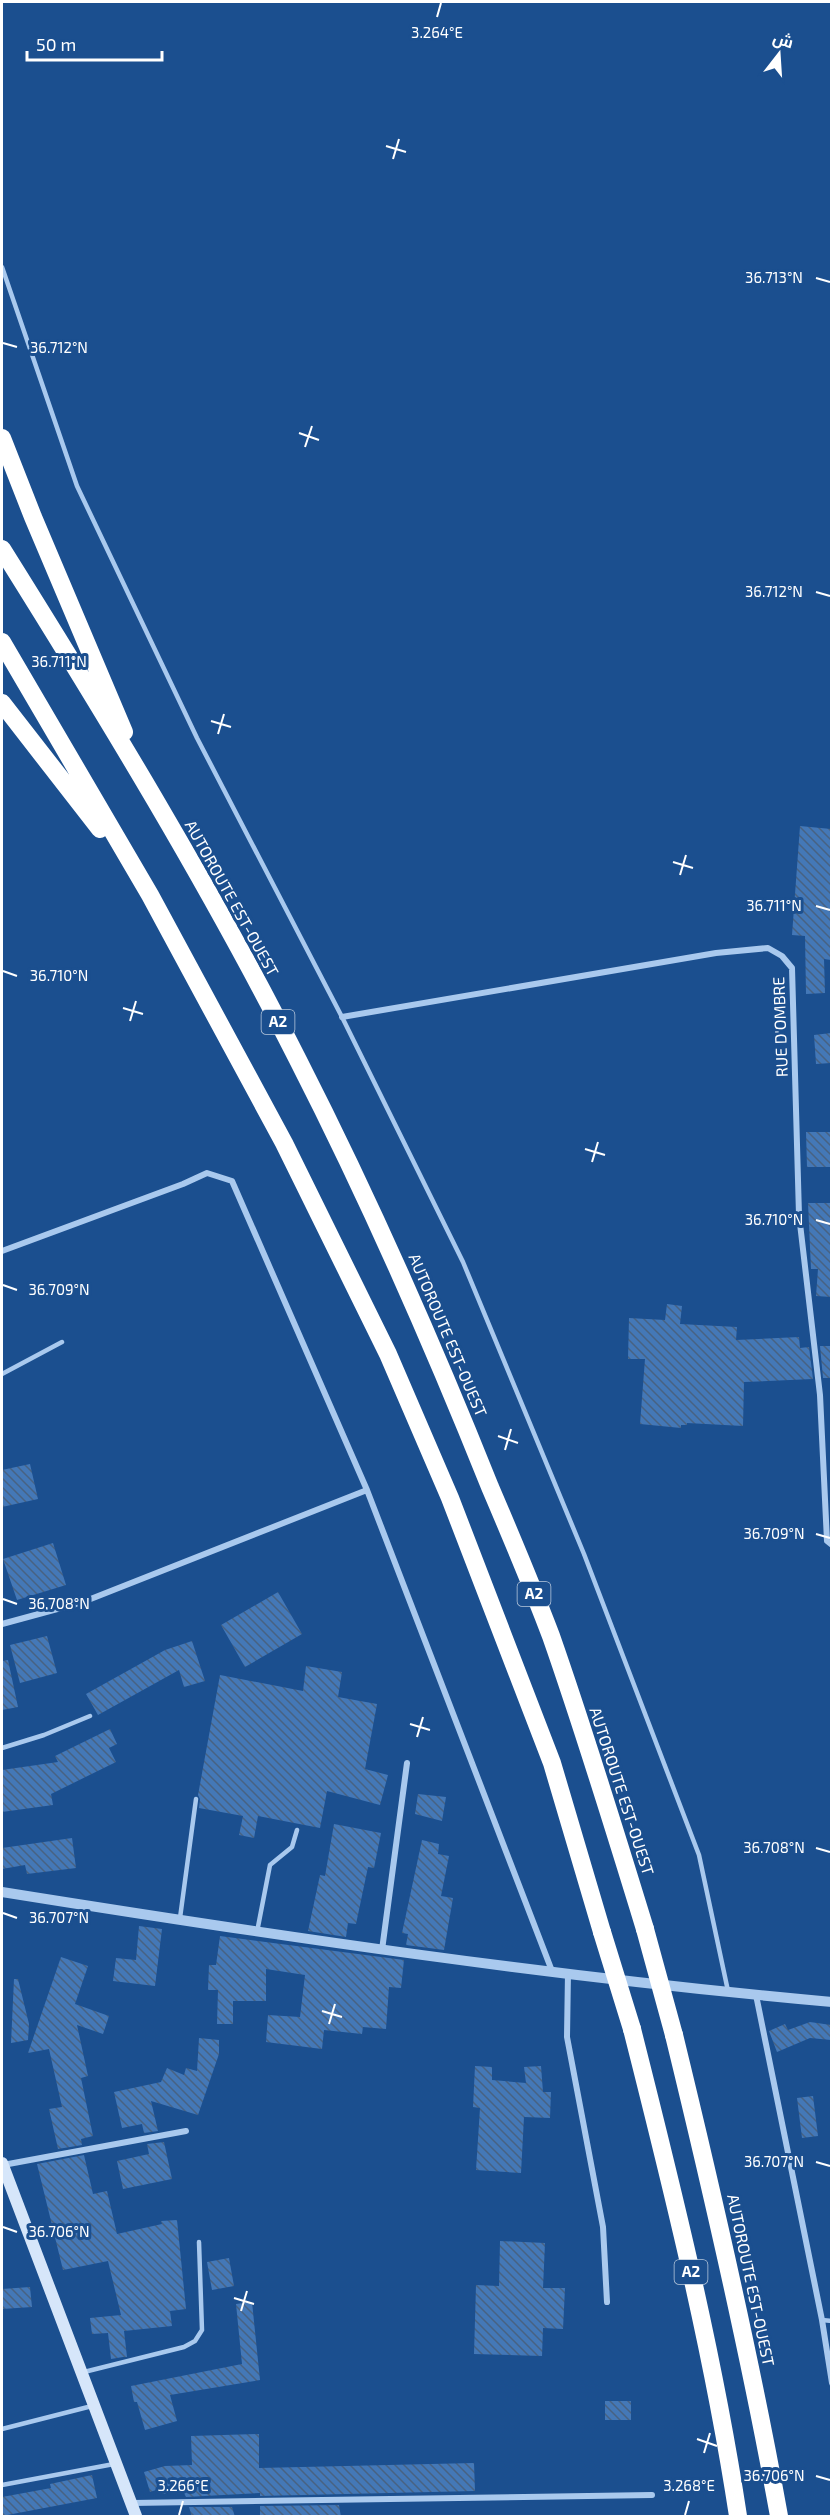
<svg xmlns="http://www.w3.org/2000/svg" width="833" height="2518" viewBox="0 0 833 2518" font-family="'Exo 2',Cairo,sans-serif">
<style>
.building{fill:url(#building-back-hatch)}
.lines{fill:none;stroke-linecap:round;stroke-linejoin:round}
.service{stroke:#a9c9ee;stroke-width:4.5}
.minor{stroke:#a9c9ee;stroke-width:6}
.tertiary{stroke:#a9c9ee;stroke-width:10}
.secondary{stroke:#d6e6fa;stroke-width:12}
.motorway{stroke:#fff;stroke-width:18}
.motorway-bridge{stroke:#fff;stroke-width:18}
.ticks{fill:none;stroke:#fff;stroke-width:2}
.labels{text-anchor:middle;stroke-width:6;stroke-linejoin:round;paint-order:stroke}
.shield{fill:#1b4f8f;stroke:#bbcadd;stroke-width:1.5}
.shield-label{font-size:15px;font-weight:bold;fill:#fff}
.street-label{font-size:16px;fill:#fff;stroke:#1b4f8f}
.ticks-label{font-size:15px;text-anchor:middle;fill:#fff;stroke:#1b4f8f;stroke-width:6;stroke-linejoin:round;paint-order:stroke}
</style>
<defs>
<pattern id="building-back-hatch" width="6" height="6" patternUnits="userSpaceOnUse" patternTransform="scale(1.5)"><rect width="6" height="6" fill="#4478b7"/><path d="M-1 5l2 2M0 0l6 6M5-1l2 2" fill="none" stroke="#486282"/></pattern>
</defs>
<rect width="100%" height="100%" fill="#1b4f8f"/>
<path class="building" d="M800,826L831,829V960L824,959L825,993L806,994L805,936L792,935Z
M831,1033V1063L816,1064L814,1035Z
M806,1132H831V1167H807Z
M808,1203H831V1297L816,1296L818,1269H811Z
M667,1304L682,1306L680,1324L737,1327L736,1340L799,1337L800,1348L809,1347L813,1379L744,1382L743,1426L687,1423V1425H681V1428L640,1424L645,1359H628L629,1318L665,1320Z
M820,1346H831V1378H823Z
M30,1464L38,1499L2,1507V1470Z
M53,1543L66,1585L17,1600L3,1559Z
M278,1592L302,1634L245,1667L221,1625Z
M47,1636L57,1673L20,1683L10,1645Z
M192,1641L205,1681L184,1687L179,1670L98,1715L86,1694L165,1650Z
M8,1660L18,1707L2,1710V1661Z
M306,1666L342,1672L338,1697L377,1704L365,1769L388,1775L380,1805L327,1791L320,1828L258,1816L254,1838L239,1835L243,1816L199,1808L200,1799L198,1795L220,1675L303,1691Z
M110,1729L117,1744L109,1748L116,1762L51,1794L53,1805L2,1812V1770L58,1762L55,1756Z
M418,1794L446,1797L442,1821L415,1814Z
M334,1824L381,1833L374,1868L368,1867L356,1924L348,1923L346,1937L308,1931L320,1875L325,1876Z
M72,1838L76,1868L27,1874L25,1865L2,1869V1848Z
M422,1840L439,1844L438,1854L449,1856L441,1896L453,1898L444,1950L406,1945L408,1934L402,1933Z
M139,1926L162,1929L155,1986L113,1981L116,1958L136,1960Z
M220,1936L404,1960L401,1988L389,1987L386,2029L363,2027L362,2034L324,2030L322,2049L266,2042L268,2015L300,2017L305,1975L266,1969V2001H233V2024H217L218,1990H208L209,1965H216Z
M61,1957L88,1966L75,2004L109,2016L103,2034L77,2025L88,2076L81,2078L93,2136L81,2139L82,2145L58,2149L49,2109L62,2107L49,2049L28,2053Z
M14,1979H18L29,2024L28,2040L11,2043Z
M810,2022L831,2025V2040L810,2038L777,2052L769,2031L785,2024L788,2030Z
M199,2038L219,2040V2054L198,2115L151,2101L158,2131L144,2133L142,2124L122,2128L114,2092L161,2082L167,2068L184,2075L186,2068L197,2071Z
M475,2066L492,2067V2080L526,2083L524,2067L541,2066L543,2092H551L550,2118L524,2117L521,2173L476,2170L480,2108L473,2107Z
M813,2096L818,2136L802,2138L797,2098Z
M164,2142L172,2179L123,2189L117,2161L149,2154L147,2144Z
M84,2155L93,2194L107,2191L117,2234L162,2224L161,2221L177,2220L186,2309L170,2311L172,2326L124,2331L127,2357H123L111,2359L108,2333L92,2334L90,2318L121,2315L108,2261L63,2270L37,2164Z
M500,2241L545,2243L543,2288H565L563,2329L543,2328L542,2356L474,2354L476,2285L499,2286Z
M229,2258L234,2286L212,2290L207,2262Z
M30,2287L32,2307L2,2309V2289Z
M252,2302L260,2380L170,2395L177,2421L145,2430L137,2402H134L131,2386L242,2364L236,2304Z
M605,2401H631V2420H605Z
M259,2434V2468L474,2463L475,2491L260,2496V2493L186,2497L184,2493L162,2494V2488L150,2492L144,2472L165,2466L192,2465L191,2436Z
M92,2475L97,2498L2,2516V2497L51,2488L50,2484Z
M339,2505L341,2517H260V2506Z
M189,2507H232L235,2517H192Z"/>
<g class="lines">
<path class="service" d="M2,267L77,486L197,738L342,1017L463,1262L584,1554L699,1855L728,1991
M2,1374L62,1342
M2,1748L44,1735L90,1716
M180,1918L196,1799
M257,1932L270,1865L292,1847L297,1830
M822,2320L832,2321
M84,2372L184,2347L195,2341L202,2330L199,2242
M2,2429L92,2406
M2,2485L114,2464"/>
<path class="minor" d="M342,1017L716,953L768,948L782,956L792,968L799,1215L820,1395L827,1541L832,1545
M2,1251L183,1184L207,1173L232,1181L367,1490L552,1971
M2,1624L83,1602L367,1490
M382,1950L407,1763
M568,1973L567,2037L603,2227L607,2302
M756,1995L822,2320L832,2383
M3,2165L186,2131
M132,2503L652,2495"/>
<path class="tertiary" d="M2,1892C277,1936 553,1977 832,2002"/>
<path class="secondary" d="M2,2163L136,2516"/>
<path class="motorway" d="M2,438L33,517L124,732
M2,549C106,715 209,884 298,1060C369,1199 432,1342 490,1487C511,1536 532,1586 551,1636C585,1733 615,1831 645,1929
M2,642L150,895L284,1143L388,1354L450,1498L552,1763L602,1932
M2,703L100,829
M632,2029C673,2191 713,2352 738,2516
M674,2035C713,2195 750,2355 779,2516"/>
<path class="motorway-bridge" d="M645,1929L674,2035
M602,1932L632,2029"/>
</g>
<path class="ticks" d="M437,17L441,3M386,146L406,152M393,159L399,139M816,278L830,282M3,343L17,347M299,433L319,440M305,447L312,426M816,592L830,596M3,657L17,662M211,721L231,727M218,734L224,714M673,862L693,868M680,875L686,855M816,906L830,910M3,971L17,976M123,1008L143,1014M130,1021L136,1001M585,1149L605,1155M592,1162L598,1142M816,1220L830,1224M3,1285L17,1290M498,1436L518,1443M505,1450L511,1429M816,1534L830,1538M3,1599L17,1604M410,1724L430,1730M417,1737L423,1717M816,1848L830,1852M3,1913L17,1918M322,2011L342,2017M329,2024L335,2004M816,2162L830,2166M3,2227L17,2232M234,2298L254,2304M241,2311L247,2291M697,2439L717,2446M704,2453L710,2433M816,2476L830,2480M179,2515L183,2501M685,2515L689,2501"/>
<g class="labels">
<g class="shield">
<rect x="261.5" y="1010" width="33" height="24" rx="4.5"/>
<rect x="517.5" y="1582" width="33" height="24" rx="4.5"/>
<rect x="674.5" y="2260" width="33" height="24" rx="4.5"/>
</g>
<g class="shield-label">
<text x="278" y="1027">A2</text>
<text x="534" y="1599">A2</text>
<text x="691" y="2277">A2</text>
</g>
<g class="street-label">
<text transform="translate(232 898) rotate(61)" y="6">AUTOROUTE EST-OUEST</text>
<text transform="translate(780 1027) rotate(-92)" y="6">RUE D'OMBRE</text>
<text transform="translate(448 1335) rotate(67)" y="6">AUTOROUTE EST-OUEST</text>
<text transform="translate(622 1791) rotate(72)" y="6">AUTOROUTE EST-OUEST</text>
<text transform="translate(751 2280) rotate(78)" y="6">AUTOROUTE EST-OUEST</text>
</g>
</g>
<g class="ticks-label">
<text x="437" y="38">3.264°E</text>
<text x="774" y="283">36.713°N</text>
<text x="59" y="353">36.712°N</text>
<text x="774" y="597">36.712°N</text>
<text x="59" y="667">36.711°N</text>
<text x="774" y="911">36.711°N</text>
<text x="59" y="981">36.710°N</text>
<text x="774" y="1225">36.710°N</text>
<text x="59" y="1295">36.709°N</text>
<text x="774" y="1539">36.709°N</text>
<text x="59" y="1609">36.708°N</text>
<text x="774" y="1853">36.708°N</text>
<text x="59" y="1923">36.707°N</text>
<text x="774" y="2167">36.707°N</text>
<text x="59" y="2237">36.706°N</text>
<text x="774" y="2481">36.706°N</text>
<text x="183" y="2491">3.266°E</text>
<text x="689" y="2491">3.268°E</text>
</g>
<rect width="833" height="2518" fill="none" stroke="#ffffff" stroke-width="6"/>
<g transform="translate(779 54) rotate(17)" stroke="#1b4f8f" stroke-width="4.5" paint-order="stroke">
<path d="M0-4.5L10 22L0 15L-10 22Z" fill="#ffffff"/>
<text y="-9" font-size="16" font-weight="bold" text-anchor="middle" fill="#ffffff">ش</text>
</g>
<path d="M27 51v9h135v-9" fill="none" stroke="#ffffff" stroke-width="3"/>
<text x="36" y="51" font-size="18" fill="#ffffff" stroke="#1b4f8f" stroke-width="4.5" paint-order="stroke">50 m</text>
</svg>
